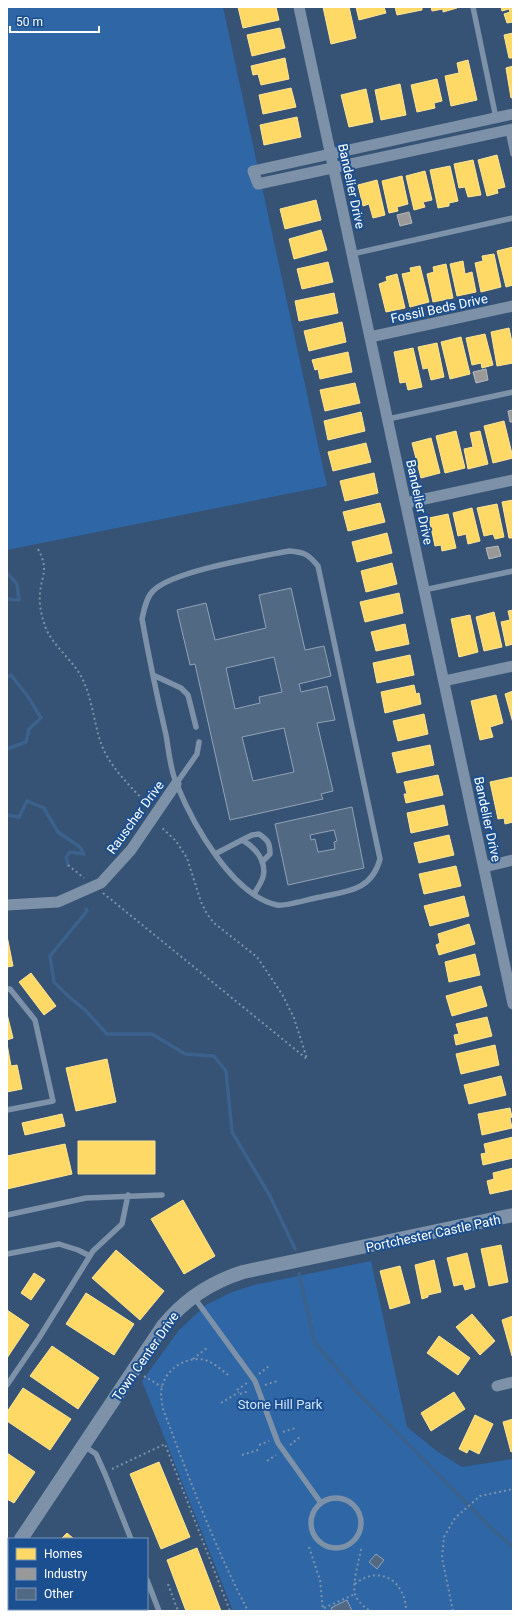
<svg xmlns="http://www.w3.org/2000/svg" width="520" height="1618" viewBox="0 0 520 1618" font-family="Roboto,sans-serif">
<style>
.green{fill:#2f66a5}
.homes{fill:#ffd966;stroke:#ffe494}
.industry{fill:#999;stroke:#b8b8b8}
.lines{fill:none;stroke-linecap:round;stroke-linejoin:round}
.stream{stroke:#3b618d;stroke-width:3.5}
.building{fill:#526984;stroke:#92a2b6;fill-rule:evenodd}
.path{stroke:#7d92a8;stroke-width:2;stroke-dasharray:2 3;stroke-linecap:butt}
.service{stroke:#7d92a8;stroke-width:5.5}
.minor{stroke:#7d92a8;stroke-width:11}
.tertiary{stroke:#7d92a8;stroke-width:14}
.labels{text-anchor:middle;stroke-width:4;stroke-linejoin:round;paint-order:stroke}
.street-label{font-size:13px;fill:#fff;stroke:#1b4f8f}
.park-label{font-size:13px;fill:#cfe3fa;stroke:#1b4f8f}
</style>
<rect width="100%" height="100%" fill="#365274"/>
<path class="green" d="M7,7H223L327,486L7,550Z
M371,1261L407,1427L438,1452L462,1467L513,1459V1611H233L142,1381L179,1330L206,1305L232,1292L254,1285Z"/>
<path class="homes" d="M238,7H276L279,20L243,28Z
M323,7H349L356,38L331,44Z
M356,7H384L386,13L359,20Z
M395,7H422V10L397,15Z
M431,7H457V8L443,12V9L432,11Z
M501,7H513V22L507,23L504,14L510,12L509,9L502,11Z
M280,28L285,48L252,56L247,35Z
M513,33V58H509L504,35Z
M285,58L289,79L261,85L258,74L253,75L251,66Z
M468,60L477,100L451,106L445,76L459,73L457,63Z
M513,66V97L511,98L506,68Z
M437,79L442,101L434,103L435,108L417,112L411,85Z
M400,84L406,115L381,120L375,90Z
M291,88L296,107L263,114L259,95Z
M366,89L373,122L349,127L341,95Z
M297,117L301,137L264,145L260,125Z
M497,155L505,187L497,189L498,193L487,196L478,160Z
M473,160L481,195L468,197L465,187L459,188L454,164Z
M450,166L458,201L449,203V206L438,208L430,170Z
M425,171L432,200L423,202L425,207L414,210L406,176Z
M402,176L408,204L397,207L398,211L389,213L382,181Z
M377,180L385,215L373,218L369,204L363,206L358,185Z
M316,200L321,220L285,229L280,209Z
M321,230L327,250L294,259L289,239Z
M513,247V285L506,287L497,251Z
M494,254L501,287L481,292L475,263L483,261L482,256Z
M463,261L465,274L472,272L476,292L457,296L450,264Z
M328,262L333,282L302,289L297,269Z
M446,264L453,298L433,302L427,274L434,272L433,267Z
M420,266L429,302L410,307L402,274L411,272L410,268Z
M397,274L405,308L386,312L379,284L387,281L386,277Z
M334,293L338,313L299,321L295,301Z
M342,322L346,342L309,351L304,331Z
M509,328L513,347V363L497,366L491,332Z
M485,334L493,365L482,368L481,363L472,365L466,338Z
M461,337L470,374L450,379L441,342Z
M437,343L444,377L431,380L428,368L423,369L418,347Z
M413,348L422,387L408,390L406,382L400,383L394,352Z
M348,352L352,372L320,379L318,369L315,370L312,360Z
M355,383L360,403L325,411L320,390Z
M361,412L365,431L328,440L324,421Z
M504,421L513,458L493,463L484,426Z
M456,431L465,468L445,473L436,436Z
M480,431L488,464L468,469L464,449L473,447L470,433Z
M431,438L440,473L421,478L412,443Z
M366,443L371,462L333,471L328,452Z
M374,473L378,493L345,501L340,481Z
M513,500V538H509L502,502Z
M380,503L385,522L348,531L343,512Z
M497,504L504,537L495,539L493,534L484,536L477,508Z
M472,508L480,541L468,544L466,534L458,536L453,513Z
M448,514L456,548L442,551L441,545L435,546L429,518Z
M387,533L392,553L357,562L352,542Z
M392,563L397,584L366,592L361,571Z
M399,593L403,613L365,622L360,602Z
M513,610V644L506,646L501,622L510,620L508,611Z
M494,612L502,647L484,651L476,617Z
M470,615L478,652L459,657L451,619Z
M405,624L409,644L376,651L371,632Z
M410,655L414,675L377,683L373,663Z
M414,685L416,694L419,693L421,704L385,713L381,692Z
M513,691V723L505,694Z
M496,695L503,723L490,727L493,737L480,740L471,701Z
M424,714L428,734L398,741L393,721Z
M430,745L434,765L397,773L392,753Z
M438,775L443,795L406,803L404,794H407L404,782Z
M513,777V822L505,824L504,818L498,819L490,782Z
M444,805L448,825L411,833L407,813Z
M449,835L454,855L419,863L414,843Z
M456,866L461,886L424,894L419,874Z
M464,896L469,916L430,926L424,906Z
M469,924L475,944L439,955L436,945L440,943L438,934Z
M7,936L13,966L7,967Z
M475,954L480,975L449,982L445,962Z
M31,973L56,1006L44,1015L19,982Z
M481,986L487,1006L452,1016L446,996Z
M7,1014L13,1038L7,1040Z
M487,1017L492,1036L456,1045L454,1035L459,1034L456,1024Z
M7,1044L11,1066L17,1065L22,1089L7,1092Z
M495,1045L499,1065L461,1074L456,1054Z
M107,1059L116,1102L76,1111L66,1068Z
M501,1076L506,1095L469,1104L464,1085Z
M510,1108L512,1117L510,1118L512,1128L482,1135L478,1114Z
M62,1114L65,1126L25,1135L22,1123Z
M513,1137V1158L483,1165L481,1154L486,1153L484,1144Z
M78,1141H155V1174H78Z
M65,1144L72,1174L7,1189V1156Z
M513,1168V1189L490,1194L487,1181L494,1179L493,1173Z
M183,1200L215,1256L184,1274L151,1219Z
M501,1245L508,1282L489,1286L481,1249Z
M116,1250L164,1291L140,1320L92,1278Z
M467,1253L475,1287L465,1290L463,1284L454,1286L447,1258Z
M434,1260L441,1292L428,1295V1297L422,1299L415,1265Z
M400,1266L410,1303L390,1309L380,1271Z
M34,1273L45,1280L31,1300L21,1293Z
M86,1293L134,1324L114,1355L66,1324Z
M7,1310L29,1325L7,1358Z
M472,1314L495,1341L480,1355L456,1327Z
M513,1316V1356H512L502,1320Z
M439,1336L470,1358L458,1375L427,1353Z
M52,1346L99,1378L78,1409L30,1376Z
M23,1388L71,1419L50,1450L7,1421V1412Z
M454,1392L465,1409L431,1431L421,1413Z
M475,1415L493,1424L479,1454L469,1449L467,1453L459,1449Z
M513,1419V1451L511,1452L503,1422Z
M7,1453L35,1472L14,1503L7,1499Z
M159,1462L190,1537L161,1549L130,1474Z
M67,1533L74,1539H61Z
M197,1548L221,1611H186L167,1560Z
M9,1589V1609H25L23,1611H7V1591Z"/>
<path class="industry" d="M409,212L412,223L400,226L397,215Z
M486,369L488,380L476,383L473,372Z
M513,410V422H510L508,411Z
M498,546L501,556L489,559L486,548Z"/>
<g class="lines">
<path class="stream" d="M7,573L17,584L19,600L7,599
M7,677L11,675L29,698L41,718L29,729L26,742L7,749
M7,815L19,817L27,801L44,808L58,832L80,847L84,854L70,852L66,857L68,865
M86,909L87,911L50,956L54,982L66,994L86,1011L107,1034H152L185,1054L214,1056L226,1071L232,1132L270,1196L295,1249
M299,1274L315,1343L356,1391L492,1529L513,1547"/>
</g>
<path class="building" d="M291,588L305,650L324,646L331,676L299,684L301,692L327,686L335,720L317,723L333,791L321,794L323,799L230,820L195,664L190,665L177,610L206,603L215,640L266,628L259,595ZM274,657L282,692L259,697L260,703L235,709L226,668ZM284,728L294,772L253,781L242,737Z
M352,807L364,868L288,885L275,824ZM334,830L337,841L334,842L335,849L318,852L315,839L311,840L310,835Z
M376,1554L384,1560L377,1569L369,1562Z
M347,1600L352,1611H333L331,1608Z"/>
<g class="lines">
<path class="path" d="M38,549C49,570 42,573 40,593C39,603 41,614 44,623C50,644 71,658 81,676C91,695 93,716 99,737C106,764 130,786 149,806
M68,865L84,878
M103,893L307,1059L294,1018L282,994L257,957L214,923L207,914L201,902L187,858L176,841L161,827
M193,1359L208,1347
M259,1374L269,1366
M228,1375C222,1370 215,1364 208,1361C189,1354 166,1368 162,1387C160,1394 162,1402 163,1409C189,1478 214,1546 248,1611
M144,1376L162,1387
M265,1385L277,1381
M237,1390L247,1383
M240,1394L249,1391
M221,1403L239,1392
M283,1432L295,1428
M259,1445L269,1441
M290,1445L300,1437
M242,1455L261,1449
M267,1461L276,1455
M112,1469L165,1444L230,1611
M309,1547L320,1580L323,1611
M361,1549C359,1561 352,1583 355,1594C357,1601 364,1607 370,1611
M168,1584L178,1611
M355,1584C379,1564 406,1581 406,1611
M324,1608L355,1594
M453,1611L442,1558L444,1537L455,1518L480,1496L513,1489"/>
<path class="service" d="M473,7L496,118
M508,130L513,154
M352,254L513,218
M388,419L513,392
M289,551C304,552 308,554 318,566L380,859C372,890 348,891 321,897C312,898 284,907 277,905C232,895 193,824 177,785C170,770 169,751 166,735C157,696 149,658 142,619C144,610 146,598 153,591C172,571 259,557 289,551Z
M424,590L513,571
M153,675L181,688L188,695L196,727
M176,784L197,754L199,742
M242,840L252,835L259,834C268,840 270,843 270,854L262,862
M215,854L242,840C255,847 267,861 263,877C261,883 257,889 254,894
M7,989H10L35,1020L53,1101L7,1110
M7,1215L86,1198L162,1195
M7,1254L59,1244L78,1250L90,1256
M193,1296L255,1381L278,1443L321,1503
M7,1385L39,1338L93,1251L122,1224L128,1195
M84,1446L96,1454L105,1474L131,1539
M311 1523a25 25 0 1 1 50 0a25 25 0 1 1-50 0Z
M147,1580L159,1611
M116,1609L117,1611
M47,1611L49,1609"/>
<path class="minor" d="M299,7L513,1004
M513,114L253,171L258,184L513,129
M370,337L513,306
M406,503L513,480
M444,681L513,666
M484,867L513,860
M7,905L58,902L101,883L131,850L176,784
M497,1386L513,1382"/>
<path class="tertiary" d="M21,1539L163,1326C184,1300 211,1282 243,1272L513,1215
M7,1555L9,1553"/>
</g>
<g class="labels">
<g class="street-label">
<text transform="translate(352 186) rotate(78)" y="5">Bandelier Drive</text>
<text transform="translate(439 308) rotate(-12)" y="5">Fossil Beds Drive</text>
<text transform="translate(420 502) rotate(78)" y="5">Bandelier Drive</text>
<text transform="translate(135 817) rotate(-54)" y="5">Rauscher Drive</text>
<text transform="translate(488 819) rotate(78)" y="5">Bandelier Drive</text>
<text transform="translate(433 1233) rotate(-12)" y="5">Portchester Castle Path</text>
<text transform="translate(145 1356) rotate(-55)" y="5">Town Center Drive</text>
</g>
<g class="park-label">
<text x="280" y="1409">Stone Hill Park</text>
</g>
</g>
<rect width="520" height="1618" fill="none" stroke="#ffffff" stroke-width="16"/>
<rect x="8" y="1538" width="140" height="72" fill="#1b4f8f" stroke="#7695bc"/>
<rect x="16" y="1548" width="20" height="12" fill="#ffd966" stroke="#7695bc"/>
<text x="44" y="1558" font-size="12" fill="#ffffff">Homes</text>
<rect x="16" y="1568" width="20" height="12" fill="#999999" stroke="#7695bc"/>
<text x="44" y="1578" font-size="12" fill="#ffffff">Industry</text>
<rect x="16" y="1588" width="20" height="12" fill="#526984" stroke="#7695bc"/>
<text x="44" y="1598" font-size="12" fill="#ffffff">Other</text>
<path d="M10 26v6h89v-6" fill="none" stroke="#ffffff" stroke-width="2"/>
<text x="16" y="26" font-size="12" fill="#ffffff" stroke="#1b4f8f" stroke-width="3" paint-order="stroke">50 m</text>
</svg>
